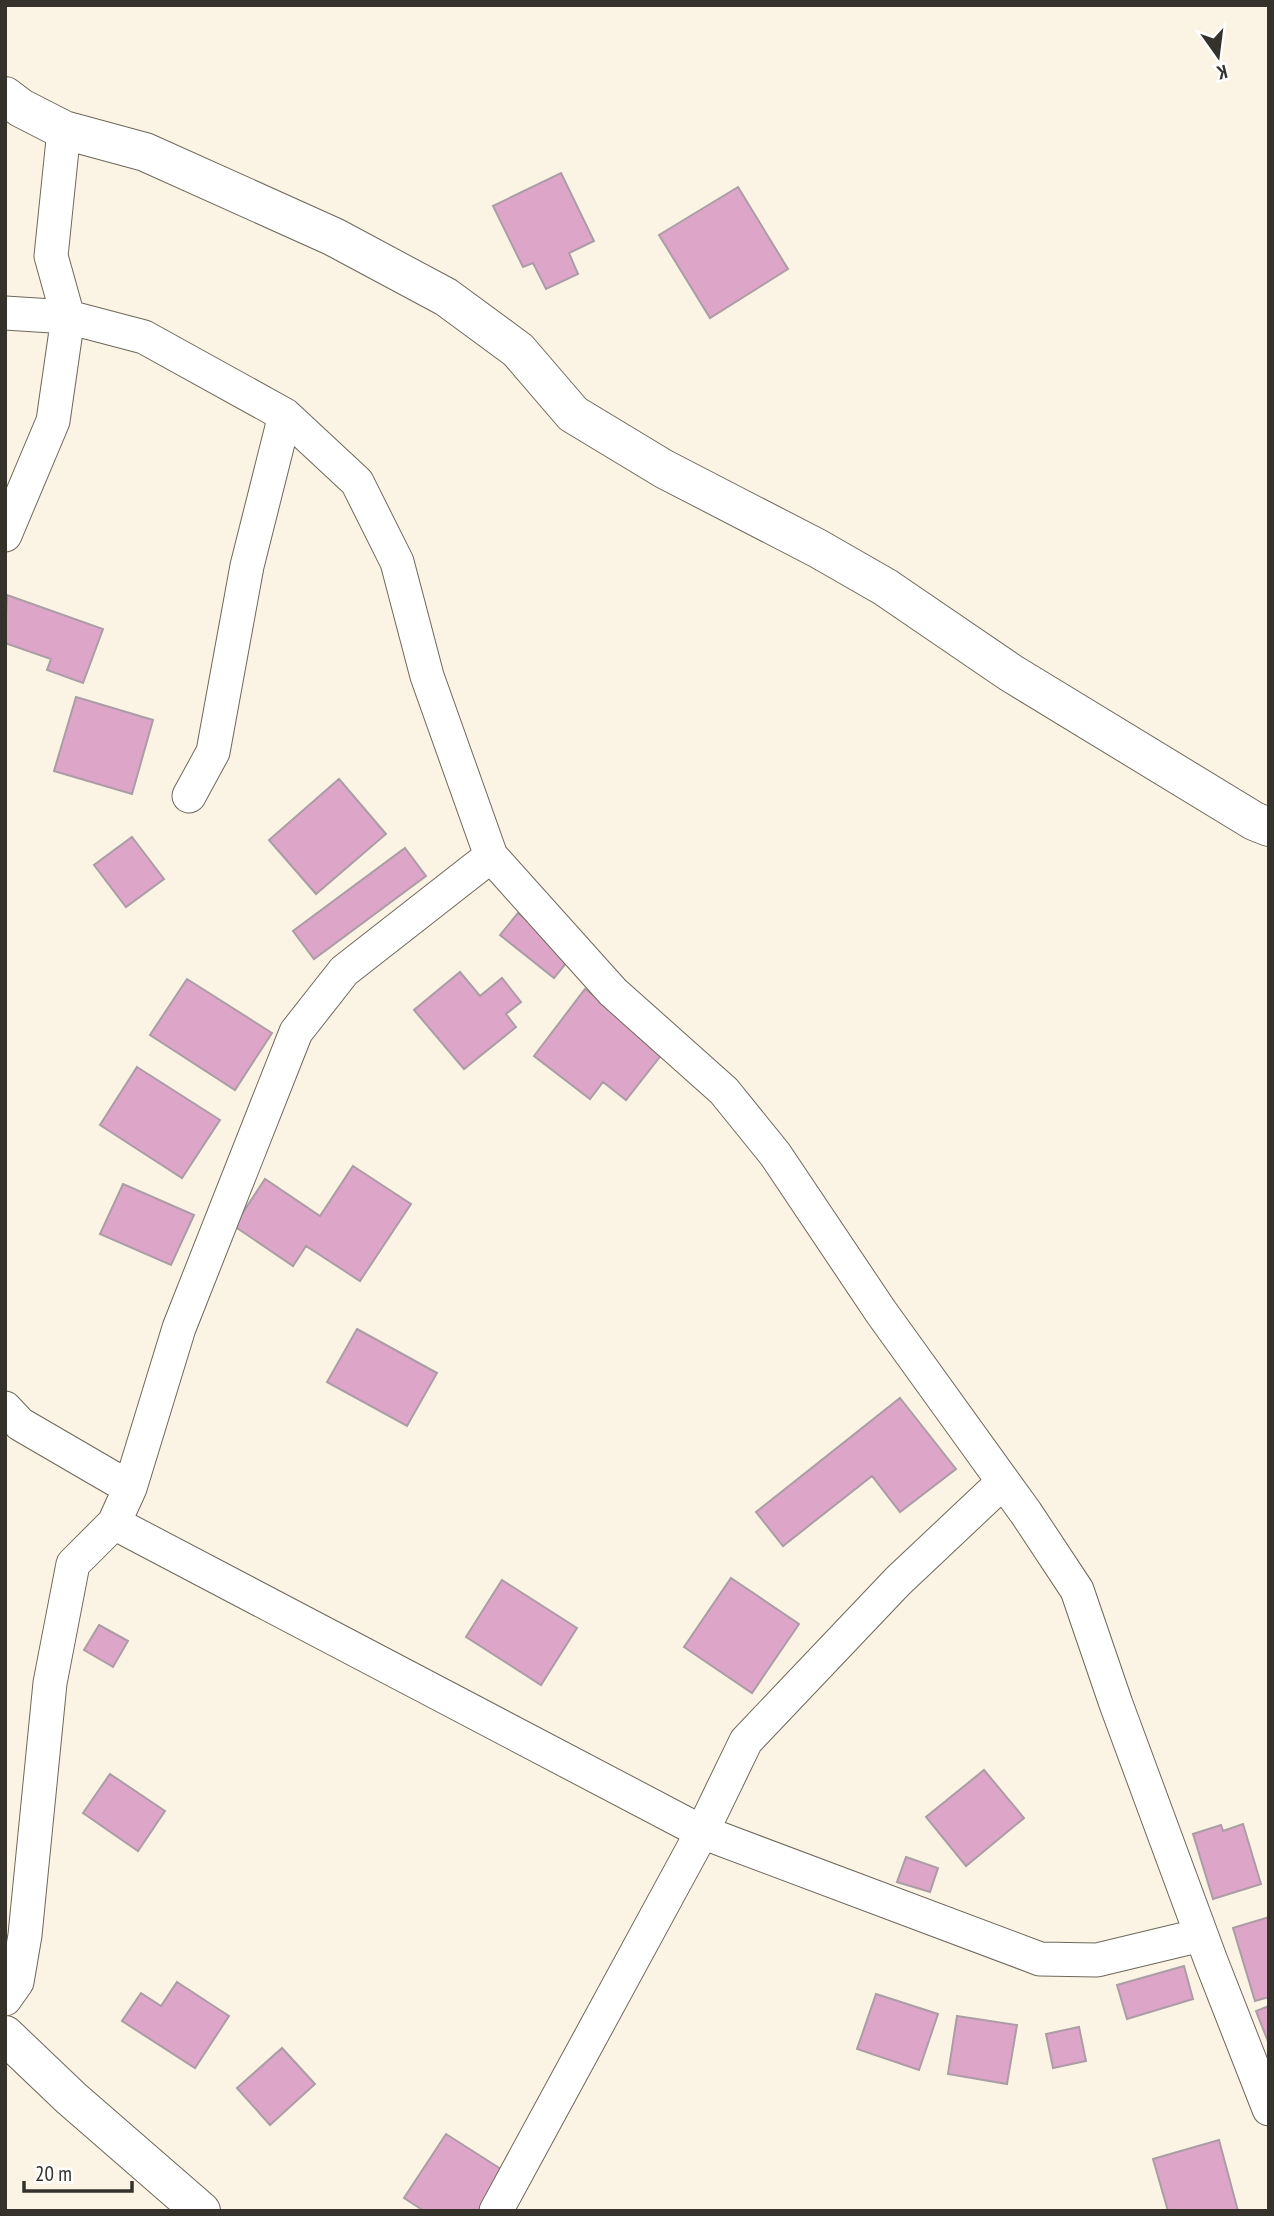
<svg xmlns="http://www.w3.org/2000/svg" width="1274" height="2216" viewBox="0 0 1274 2216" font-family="'PT Sans Narrow',sans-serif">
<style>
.building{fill:#dda6c8;stroke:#ac9ca6;stroke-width:2}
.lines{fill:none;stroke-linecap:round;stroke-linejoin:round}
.minor-casing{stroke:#6e685b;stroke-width:35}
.tertiary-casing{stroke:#6e685b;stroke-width:40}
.minor{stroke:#fff;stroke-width:33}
.tertiary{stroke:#fff;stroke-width:38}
</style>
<rect width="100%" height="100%" fill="#fbf4e4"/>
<path class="building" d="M561,173L594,241L569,253L578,274L546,289L533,263L523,267L493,206Z
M738,187L788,269L710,318L659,235Z
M7,595L103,629L83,683L47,670L51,659L5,643Z
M76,697L153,720L132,794L54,771Z
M339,779L386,834L316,894L269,840Z
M132,837L164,879L126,907L94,865Z
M405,848L426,876L314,959L293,931Z
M518,913L572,956L554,978L500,935Z
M460,972L480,996L502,978L521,1002L506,1014L516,1027L464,1069L414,1010Z
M187,979L272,1033L235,1090L150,1035Z
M585,989L666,1049L626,1100L603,1082L590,1099L534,1056Z
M137,1067L220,1120L182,1178L100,1125Z
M353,1166L411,1204L360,1281L306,1246L293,1266L234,1226L265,1179L320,1216Z
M123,1184L194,1215L171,1265L100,1234Z
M357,1329L437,1373L407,1426L327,1382Z
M900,1398L956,1469L900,1512L872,1476L783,1546L756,1512Z
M731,1578L799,1624L752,1693L684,1647Z
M502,1580L577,1628L541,1685L466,1637Z
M99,1625L128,1641L113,1667L84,1650Z
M984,1770L1024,1818L966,1866L926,1817Z
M110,1774L165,1811L138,1851L83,1813Z
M1243,1824L1261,1884L1213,1899L1193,1834L1221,1825L1223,1831Z
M906,1857L938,1868L930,1892L897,1882Z
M1269,1917V1997L1255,2001L1233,1928Z
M1184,1966L1193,1999L1127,2019L1117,1985Z
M177,1982L229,2016L195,2068L122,2021L141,1993L161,2006Z
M876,1994L938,2014L919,2070L857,2049Z
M1269,2006V2044L1256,2011Z
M957,2016L1017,2025L1007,2084L948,2074Z
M1079,2027L1086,2061L1053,2068L1046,2034Z
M282,2048L315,2084L270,2125L237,2088Z
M446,2134L504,2171L478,2211H424L404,2198Z
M1219,2140L1238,2211H1168L1153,2159Z"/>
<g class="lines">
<defs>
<path id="minor" d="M5,313L68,317L144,337L285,415L357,482L397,562L427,676L491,856L613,992L724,1091L775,1154L881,1312L1026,1513L1077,1590L1116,1704L1211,1961L1269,2109
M5,535L53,421L68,317L51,256L64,130
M189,796L213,752L247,566L285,415
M5,1408L20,1424L130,1488
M114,1523L702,1832L1040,1959L1097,1960L1201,1935
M5,1999L17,1982L25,1935L50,1683L73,1564L114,1523L130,1488L179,1328L296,1032L344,971L491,856
M496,2211L702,1832L746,1741L898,1581L1003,1482"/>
<path id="tertiary" d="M5,96L21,108L64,130L145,152L334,237L446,297L518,350L573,414L664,469L817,548L885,587L1011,673L1254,821L1269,827
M5,2035L71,2098L201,2211"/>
</defs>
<use href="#minor" class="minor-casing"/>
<use href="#tertiary" class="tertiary-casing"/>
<use href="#minor" class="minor"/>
<use href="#tertiary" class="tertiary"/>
</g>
<rect width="1274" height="2216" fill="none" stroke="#35322c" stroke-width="14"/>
<g transform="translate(1218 56) rotate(166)" stroke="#ffffff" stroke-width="5" paint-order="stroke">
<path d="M0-5L12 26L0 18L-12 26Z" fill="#35322c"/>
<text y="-10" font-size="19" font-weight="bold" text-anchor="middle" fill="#35322c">K</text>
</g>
<path d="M24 2181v10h108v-10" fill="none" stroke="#35322c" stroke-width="3.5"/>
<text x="35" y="2181" font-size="21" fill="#35322c" stroke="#ffffff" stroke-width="5" paint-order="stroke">20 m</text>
</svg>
